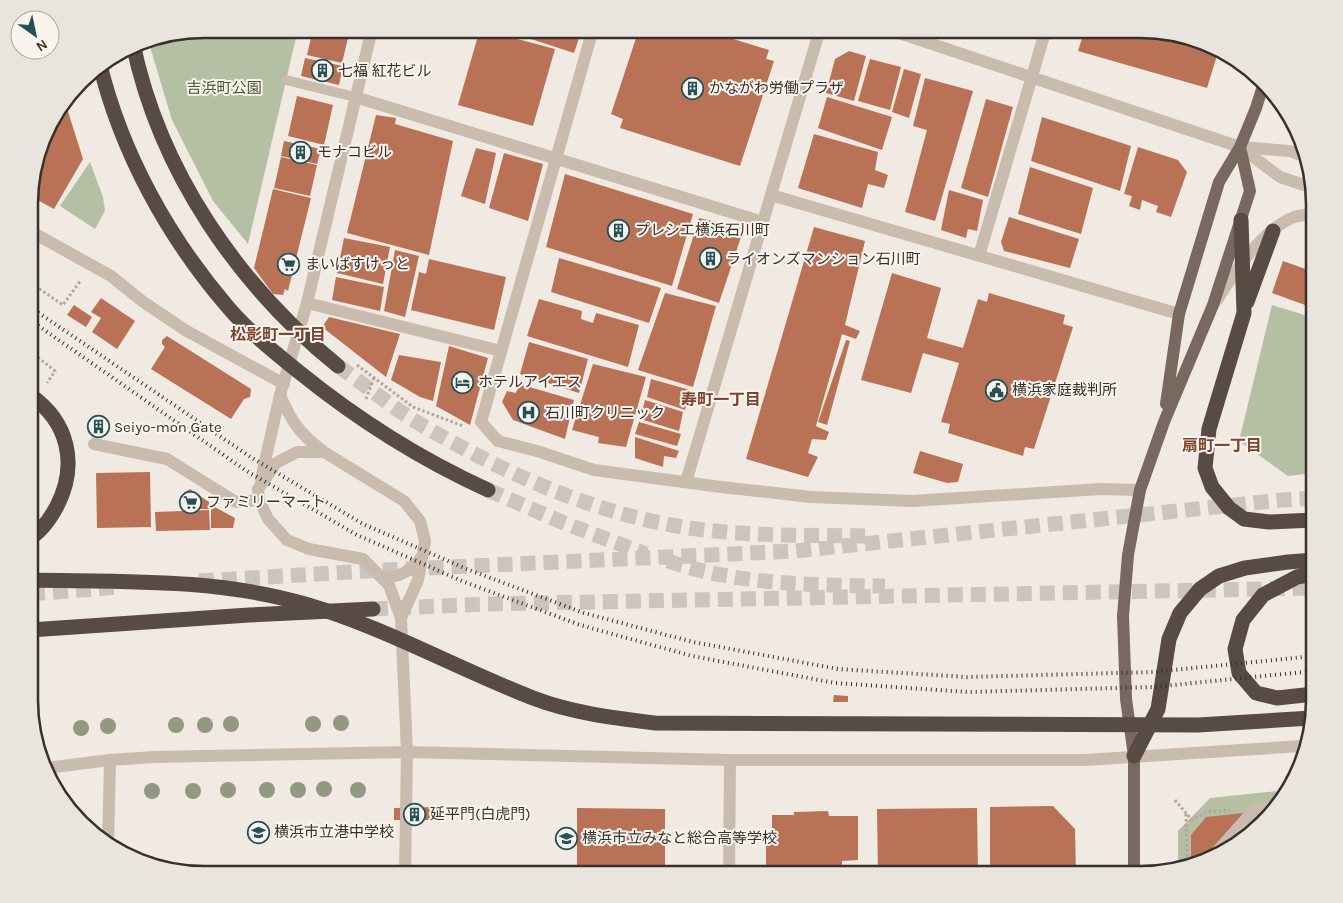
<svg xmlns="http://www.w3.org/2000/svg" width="1343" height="903" viewBox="0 0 1343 903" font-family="Karla,'Noto Sans JP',sans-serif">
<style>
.green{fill:#b5bfa3}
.building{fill:#ba7257}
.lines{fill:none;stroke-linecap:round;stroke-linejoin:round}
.motorway-tunnel{stroke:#ccc5be;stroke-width:15;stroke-dasharray:15 8;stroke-linecap:butt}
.path{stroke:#b4a598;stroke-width:3;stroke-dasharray:2.5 2.5;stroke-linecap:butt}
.service{stroke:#c9bbae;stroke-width:10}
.pedestrian{stroke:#c9bbae;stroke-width:12}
.minor{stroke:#c9bbae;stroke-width:12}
.tertiary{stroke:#c9bbae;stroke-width:12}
.primary{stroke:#78685f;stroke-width:12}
.motorway{stroke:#584b44;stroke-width:15}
.rail{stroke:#38302c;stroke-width:4;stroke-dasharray:1 4;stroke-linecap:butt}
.motorway-bridge{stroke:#584b44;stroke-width:15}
.tree{fill:#939881}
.labels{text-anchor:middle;stroke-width:4;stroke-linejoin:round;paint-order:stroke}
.poi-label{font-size:15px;fill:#38302c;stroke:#f9f4ee;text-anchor:start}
.park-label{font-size:15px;fill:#465432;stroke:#f9f4ee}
.neighbourhood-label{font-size:16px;font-weight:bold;fill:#7f432d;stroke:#f9f4ee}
.rim{fill:none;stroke:#38302c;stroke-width:2.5}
</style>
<rect width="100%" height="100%" fill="#f1eae2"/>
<path class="green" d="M203,29H298L248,244L213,201L172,120L148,40Z
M90,162L103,197L105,211L95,229L60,206Z
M1272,305L1314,318V473L1288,476L1239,441Z
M1287,790L1285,797L1227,851L1178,866V831L1210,798Z"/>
<path class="building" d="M313,29H326L349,34L342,63L307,55Z
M480,29L555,49L533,126L458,105Z
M535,29H582L574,53L531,39Z
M639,29H701L769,50L766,59L774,61L740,166L620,128L623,119L611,114Z
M1008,29H1036L1033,38Z
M1085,29H1140L1196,38L1219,49L1207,88L1078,51Z
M849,51L866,56L854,101L826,93L835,59Z
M305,58L343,66L339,85L301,76Z
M870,59L901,67L890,110L858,101Z
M904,69L921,74L909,118L892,112Z
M925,78L973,91L935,221L905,212L927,130L913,126Z
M297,96L333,105L324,145L288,136Z
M827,97L892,117L882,150L818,128Z
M986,99L1013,107L988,197L961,188Z
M65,102L83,159L54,209L30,196V181L47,126Z
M376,115L396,118L395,124L453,141L429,255L347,233Z
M1042,117L1131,146L1120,191L1031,161Z
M814,134L878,152L875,170L888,175L884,188L868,184L862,208L798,188Z
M284,141L321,149L317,164L281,156Z
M1138,147L1178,160L1187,172L1171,217L1156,212L1158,206L1142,200L1140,210L1129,206L1132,196L1124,194Z
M476,148L496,153L485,204L461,196Z
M504,153L543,164L528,221L489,208Z
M281,157L317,165L310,196L274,188Z
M1030,167L1093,188L1081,234L1018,214Z
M565,174L693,214L672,286L546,247Z
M273,189L311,198L288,291L285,289L283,295L273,294L254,268Z
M949,190L983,200L977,231L968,229L966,238L941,230Z
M1009,217L1079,239L1070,268L1004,251L1001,242Z
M699,218L744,228L719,303L677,289Z
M814,227L865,241L845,325L860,331L856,339L842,334L816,426L829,432L826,440L812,439L808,453L818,457L808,477L746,459Z
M344,238L390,247L383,284L337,273Z
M395,250L419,256L405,317L384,311Z
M559,258L661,288L649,323L551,292Z
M429,259L506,277L494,330L411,310L419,272L426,274Z
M1283,261L1314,272V280L1305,305L1272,293Z
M892,273L941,288L927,338L963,348L978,299L987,302L989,293L1065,315L1063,324L1073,327L1034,449L1025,447L1023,456L948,433L950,424L941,422L959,363L923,353L911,393L861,380Z
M336,277L384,287L380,311L332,300Z
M665,293L716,306L693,387L638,370Z
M101,298L135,321L117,349L92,332L101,318L91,312Z
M539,299L582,311L581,319L593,323L596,313L639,325L628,367L527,336Z
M74,305L92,317L86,327L67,315Z
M329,317L400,334L386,377L322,327Z
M167,336L251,389L250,397L244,399L231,419L151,369L165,347L162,344V340Z
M846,340L850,341L827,425L818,422Z
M529,342L588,359L579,393L520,374Z
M449,346L488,358L470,425L436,406Z
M399,355L441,362L433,401L420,397L391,380Z
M593,364L646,377L626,447L598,443L599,437L572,430Z
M651,379L690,390L685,410L647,397Z
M519,384L574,400L565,439L513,420L502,402L507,391L516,393Z
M645,400L683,412L679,431L640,419Z
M95,416L103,417L100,438L92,437Z
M639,422L681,434L677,446L635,434Z
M635,437L679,451L676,458L664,456L663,467L635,458Z
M920,451L963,464L958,482L947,483L913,473Z
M150,472L151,527L97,528L96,473Z
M190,489L209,502V509H184V493Z
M211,505L235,518L233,528H211Z
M209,510L210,530L156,531L155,512Z
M834,695L848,696V702H833Z
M1053,806L1075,829L1076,874H990V807Z
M434,807L435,820H394V808Z
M577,808L665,809V874H577Z
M977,808L978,874H878L877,809Z
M1271,810L1227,851L1191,862V835L1206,817Z
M828,811L829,816H858V860L842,861V874H766V836H772V815H794V812Z"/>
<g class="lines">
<path class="motorway-tunnel" d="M338,366C364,384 389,405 415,421C493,467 577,507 666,524C732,537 802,535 869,536
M488,490L564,523L646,554
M668,561C738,585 812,585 885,586
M199,581L384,570L795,551L1282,500L1314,498
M30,594L118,587
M373,609L485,604L1314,588"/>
<path class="path" d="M35,286L63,305L81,280
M30,351L55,371L47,383
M357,365L413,407L463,426
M366,399L374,378
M1175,800L1192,820L1206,812L1230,810
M1186,814L1187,863"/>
<path class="service" d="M286,80L355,97"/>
<path class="pedestrian" d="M1214,855L1255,809L1274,807"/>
<path class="minor" d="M355,97L763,222
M771,195L1179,314
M30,231L111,276L142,301L185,330L284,384
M979,256L1046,29
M307,303L501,351
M280,395C292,423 300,434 324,452
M498,441L481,422L593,29
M94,444L167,459L236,502L259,500
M297,452H324L404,501L420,521L425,541L418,580L401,618L389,585L363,559L309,549L287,540L268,519L259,500L258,489L276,463Z
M261,479L280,395
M381,577C400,579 410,570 422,557
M108,846L110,760
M405,874L407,752
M729,874L730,760"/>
<path class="tertiary" d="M887,29L1240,147L1290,151L1303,156
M1240,147L1280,177L1313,188
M1217,300C1235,271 1262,230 1294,217C1300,215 1308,215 1314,214
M280,395L307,303L372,29
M498,441L537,451L594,470L721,487L811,497L912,501L1101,489L1140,490
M686,482L820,29
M401,618L407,752
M46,768L110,760L154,757L407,752L730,760H1085L1302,746"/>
<path class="primary" d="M1166,404L1179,314L1219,182L1240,147L1256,108L1263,86
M1134,874V756L1126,699L1123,616L1128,555L1140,490L1164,422L1213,305L1250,191L1240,147"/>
<path class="motorway" d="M1241,220L1244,313L1209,429L1205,468L1212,487L1229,508L1244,519L1269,522L1314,520
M1247,302L1273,231
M30,395C69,422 78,465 57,506C50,519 42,531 30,538
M1314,574L1297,577L1263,595L1243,620L1235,649L1239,673L1256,693L1277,698L1314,694
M30,630L249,615L373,609
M1134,756L1158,709L1169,639L1180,613L1200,589L1219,576L1245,568L1288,562L1314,560"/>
<path class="rail" d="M30,307L252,458L363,524L469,570L584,613L693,642L838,669L967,677L1153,672L1314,656
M30,320L245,470L357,535L462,581L580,625L692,656L835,683L968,692L1153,687L1314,671"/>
<path class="motorway-bridge" d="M133,44C160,172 238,285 338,366
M100,65C122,154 168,237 227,306C248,331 274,352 299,372C357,419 420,459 488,490
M30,580C122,582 216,578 305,604C384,627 456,668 533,698C572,713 614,718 655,723L1198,725L1312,718"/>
</g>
<g class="tree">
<circle cx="341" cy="723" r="8"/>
<circle cx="231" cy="724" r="8"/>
<circle cx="313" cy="724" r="8"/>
<circle cx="176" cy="725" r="8"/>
<circle cx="205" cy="725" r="8"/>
<circle cx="108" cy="726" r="8"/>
<circle cx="81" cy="728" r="8"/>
<circle cx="324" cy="789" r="8"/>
<circle cx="228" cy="790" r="8"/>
<circle cx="267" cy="790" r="8"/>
<circle cx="298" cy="790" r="8"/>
<circle cx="358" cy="790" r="8"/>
<circle cx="152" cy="791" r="8"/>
<circle cx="193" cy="791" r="8"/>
</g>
<defs>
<symbol id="building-ring" viewBox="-11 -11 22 22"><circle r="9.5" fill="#f9f4ee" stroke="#255156" stroke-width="1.5"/><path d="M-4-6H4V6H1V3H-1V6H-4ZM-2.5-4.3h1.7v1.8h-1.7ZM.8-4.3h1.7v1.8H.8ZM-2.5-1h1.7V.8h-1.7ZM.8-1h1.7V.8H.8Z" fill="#255156"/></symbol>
<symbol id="supermarket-ring" viewBox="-11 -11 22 22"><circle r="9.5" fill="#f9f4ee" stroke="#255156" stroke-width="1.5"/><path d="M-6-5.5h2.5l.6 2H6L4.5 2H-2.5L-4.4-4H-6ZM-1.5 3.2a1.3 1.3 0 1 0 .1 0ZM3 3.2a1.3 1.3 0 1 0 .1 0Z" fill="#255156"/></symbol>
<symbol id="hotel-ring" viewBox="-11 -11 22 22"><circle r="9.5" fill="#f9f4ee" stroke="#255156" stroke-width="1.5"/><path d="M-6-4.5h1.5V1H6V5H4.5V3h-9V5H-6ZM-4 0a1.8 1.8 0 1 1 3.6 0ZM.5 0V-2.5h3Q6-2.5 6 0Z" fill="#255156"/></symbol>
<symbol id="civic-ring" viewBox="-11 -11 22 22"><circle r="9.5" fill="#f9f4ee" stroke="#255156" stroke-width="1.5"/><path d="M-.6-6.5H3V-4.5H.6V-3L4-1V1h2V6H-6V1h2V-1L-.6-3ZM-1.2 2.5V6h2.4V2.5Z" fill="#255156"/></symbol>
<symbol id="hospital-ring" viewBox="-11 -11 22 22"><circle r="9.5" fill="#f9f4ee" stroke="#255156" stroke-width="1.5"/><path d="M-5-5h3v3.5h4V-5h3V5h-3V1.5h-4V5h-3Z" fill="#255156"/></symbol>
<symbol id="school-ring" viewBox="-11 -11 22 22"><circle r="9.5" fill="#f9f4ee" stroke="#255156" stroke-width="1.5"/><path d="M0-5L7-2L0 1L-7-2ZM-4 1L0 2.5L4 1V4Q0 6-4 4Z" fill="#255156"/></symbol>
</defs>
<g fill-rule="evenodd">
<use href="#building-ring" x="310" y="58" width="25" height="25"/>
<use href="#building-ring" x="680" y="76" width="25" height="25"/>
<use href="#building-ring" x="288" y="140" width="25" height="25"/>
<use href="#building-ring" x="606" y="218" width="25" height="25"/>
<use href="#building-ring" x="698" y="246" width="25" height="25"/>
<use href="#supermarket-ring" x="276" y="252" width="25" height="25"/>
<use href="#hotel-ring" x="450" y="370" width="25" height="25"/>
<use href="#civic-ring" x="984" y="378" width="25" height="25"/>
<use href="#hospital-ring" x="516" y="400" width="25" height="25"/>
<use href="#building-ring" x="86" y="414" width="25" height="25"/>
<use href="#supermarket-ring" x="178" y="490" width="25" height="25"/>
<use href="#building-ring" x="402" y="802" width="25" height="25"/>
<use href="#school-ring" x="246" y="820" width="25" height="25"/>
<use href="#school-ring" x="554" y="826" width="25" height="25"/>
</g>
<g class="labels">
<g class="poi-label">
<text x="338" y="76">七福 紅花ビル</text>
<text x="709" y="93">かながわ労働プラザ</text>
<text x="317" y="157">モナコビル</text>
<text x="635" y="235">プレシエ横浜石川町</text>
<text x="726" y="264">ライオンズマンション石川町</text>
<text x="305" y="269">まいばすけっと</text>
<text x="478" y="387">ホテルアイエス</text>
<text x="1012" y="395">横浜家庭裁判所</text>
<text x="545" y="418">石川町クリニック</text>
<text x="114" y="432">Seiyo-mon Gate</text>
<text x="206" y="507">ファミリーマート</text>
<text x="430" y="819">延平門(白虎門)</text>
<text x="274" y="837">横浜市立港中学校</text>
<text x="582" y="843">横浜市立みなと総合高等学校</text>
</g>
<g class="park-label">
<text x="224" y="93">吉浜町公園</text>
</g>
<g class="neighbourhood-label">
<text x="278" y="340">松影町一丁目</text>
<text x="721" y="405">寿町一丁目</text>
<text x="1222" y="451">扇町一丁目</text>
</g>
</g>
<path d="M0 0H1343V903H0ZM204 38H1140A166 166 0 0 1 1306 204V700A166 166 0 0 1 1140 866H204A166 166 0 0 1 38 700V204A166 166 0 0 1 204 38Z" fill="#eae4de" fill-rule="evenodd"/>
<path class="rim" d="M204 38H1140A166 166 0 0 1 1306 204V700A166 166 0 0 1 1140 866H204A166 166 0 0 1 38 700V204A166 166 0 0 1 204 38Z"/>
<g transform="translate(35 35) rotate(147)"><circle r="24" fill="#f9f4ee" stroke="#aca6a0"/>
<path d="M0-4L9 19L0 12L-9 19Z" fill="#255156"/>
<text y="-8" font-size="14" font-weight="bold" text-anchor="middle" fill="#38302c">N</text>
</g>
</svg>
